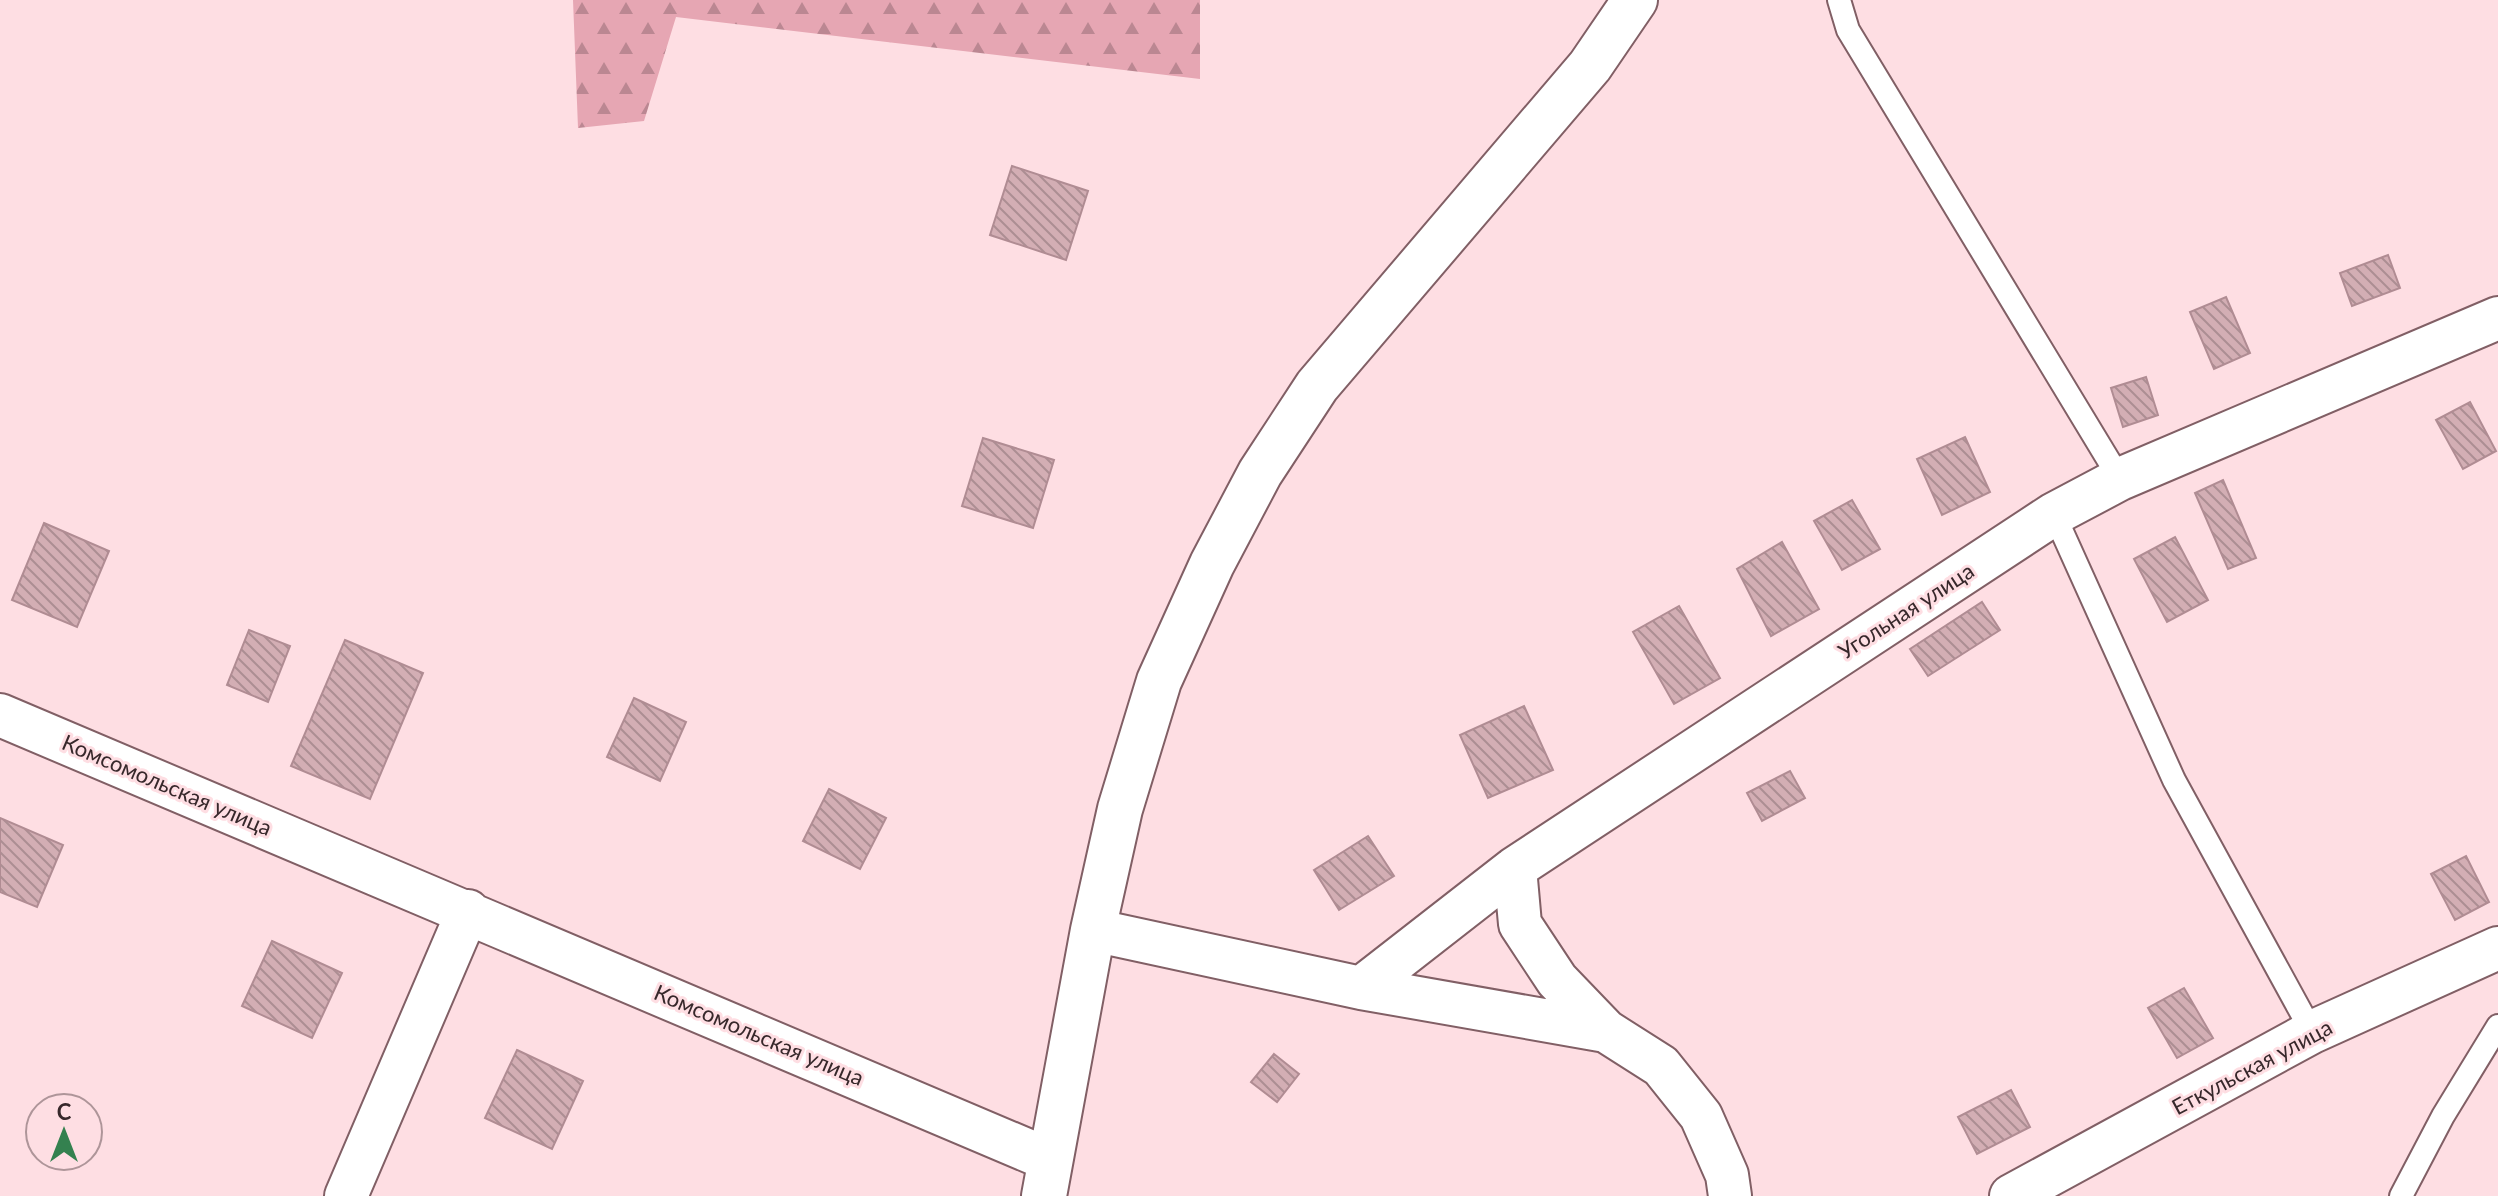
<svg xmlns="http://www.w3.org/2000/svg" width="2498" height="1196" viewBox="0 0 2498 1196" font-family="Lato,sans-serif">
<style>
.forest{fill:url(#forest-firs)}
.building{fill:url(#building-back-hatch);stroke:#b08c93;stroke-width:2}
.lines{fill:none;stroke-linecap:round;stroke-linejoin:round}
.service-casing{stroke:#815f65;stroke-width:26}
.minor-casing{stroke:#815f65;stroke-width:46}
.secondary-casing{stroke:#815f65;stroke-width:48}
.service{stroke:#fff;stroke-width:22}
.minor{stroke:#fff;stroke-width:42}
.secondary{stroke:#fff;stroke-width:44}
.labels{text-anchor:middle;stroke-width:6;stroke-linejoin:round;paint-order:stroke}
.street-label{font-size:22px;fill:#37282b;stroke:#fedee3}
</style>
<defs>
<pattern id="forest-firs" width="22" height="20" patternUnits="userSpaceOnUse" patternTransform="scale(2)"><rect width="22" height="20" fill="#e6a6b3"/><path d="M5 1l3.5 6h-7zM16 11l3.5 6h-7z" fill="#bb8792"/></pattern>
<pattern id="building-back-hatch" width="6" height="6" patternUnits="userSpaceOnUse" patternTransform="scale(2)"><rect width="6" height="6" fill="#d3aeb4"/><path d="M-1 5l2 2M0 0l6 6M5-1l2 2" fill="none" stroke="#ac8e93"/></pattern>
</defs>
<rect width="100%" height="100%" fill="#fedee3"/>
<path class="forest" d="M573,0H1200V79L676,17L644,121L578,128Z"/>
<path class="building" d="M1012,166L1088,191L1066,260L990,235Z
M2388,255L2400,288L2352,306L2340,273Z
M2226,297L2250,353L2214,369L2190,312Z
M2146,377L2158,415L2123,427L2111,388Z
M2470,402L2496,451L2463,469L2436,420Z
M1965,437L1990,492L1942,515L1917,459Z
M983,438L1054,460L1033,528L962,506Z
M2223,480L2256,558L2228,569L2195,493Z
M1852,500L1880,549L1842,570L1814,521Z
M44,523L109,551L77,627L12,600Z
M2175,537L2208,600L2167,622L2134,559Z
M1782,542L1819,609L1771,636L1737,569Z
M1982,602L2000,630L1928,676L1910,649Z
M1679,606L1720,678L1674,704L1633,632Z
M249,630L290,646L268,702L227,685Z
M345,640L423,673L370,799L291,766Z
M634,698L686,722L660,781L607,757Z
M1524,706L1553,770L1488,798L1460,735Z
M1790,771L1805,798L1762,821L1747,793Z
M829,789L886,818L860,869L803,841Z
M0,818L63,845L37,907L0,892Z
M1368,836L1394,876L1339,910L1314,870Z
M2466,856L2489,902L2455,920L2431,874Z
M272,941L342,973L312,1038L242,1006Z
M2184,988L2213,1038L2177,1058L2148,1008Z
M517,1050L583,1081L552,1149L485,1118Z
M1274,1054L1299,1074L1277,1102L1251,1082Z
M2011,1090L2030,1127L1977,1154L1958,1117Z"/>
<g class="lines">
<defs>
<path id="service" d="M1839,0L1848,30L2120,479
M2054,514L2174,780L2312,1032
M2401,1196L2443,1116L2498,1026"/>
<path id="minor" d="M0,715L1050,1160
M1515,868L1520,924L1557,980L1606,1031
M1093,930L1361,988L1606,1031L1661,1066L1701,1116L1727,1175L1730,1196
M1361,988L1515,868L2054,514L2120,479L2498,318
M346,1196L468,911
M2011,1196L2312,1032L2498,948"/>
<path id="secondary" d="M1044,1196L1093,930L1120,809L1159,681L1212,564L1260,473L1317,386L1590,66L1635,0"/>
</defs>
<use href="#service" class="service-casing"/>
<use href="#minor" class="minor-casing"/>
<use href="#secondary" class="secondary-casing"/>
<use href="#service" class="service"/>
<use href="#minor" class="minor"/>
<use href="#secondary" class="secondary"/>
</g>
<g class="labels">
<g class="street-label">
<text transform="translate(1906 611) rotate(-33)" y="8">Угольная улица</text>
<text transform="translate(167 785) rotate(23)" y="8">Комсомольская улица</text>
<text transform="translate(759 1035) rotate(23)" y="8">Комсомольская улица</text>
<text transform="translate(2252 1067) rotate(-28)" y="8">Еткульская улица</text>
</g>
</g>
<g transform="translate(64 1132)"><circle r="38" fill="#fedee3" stroke="#ae9599" stroke-width="2"/>
<path d="M0-6L14 30L0 20L-14 30Z" fill="#34814f"/>
<text y="-12" font-size="22" font-weight="bold" text-anchor="middle" fill="#37282b">С</text>
</g>
</svg>
